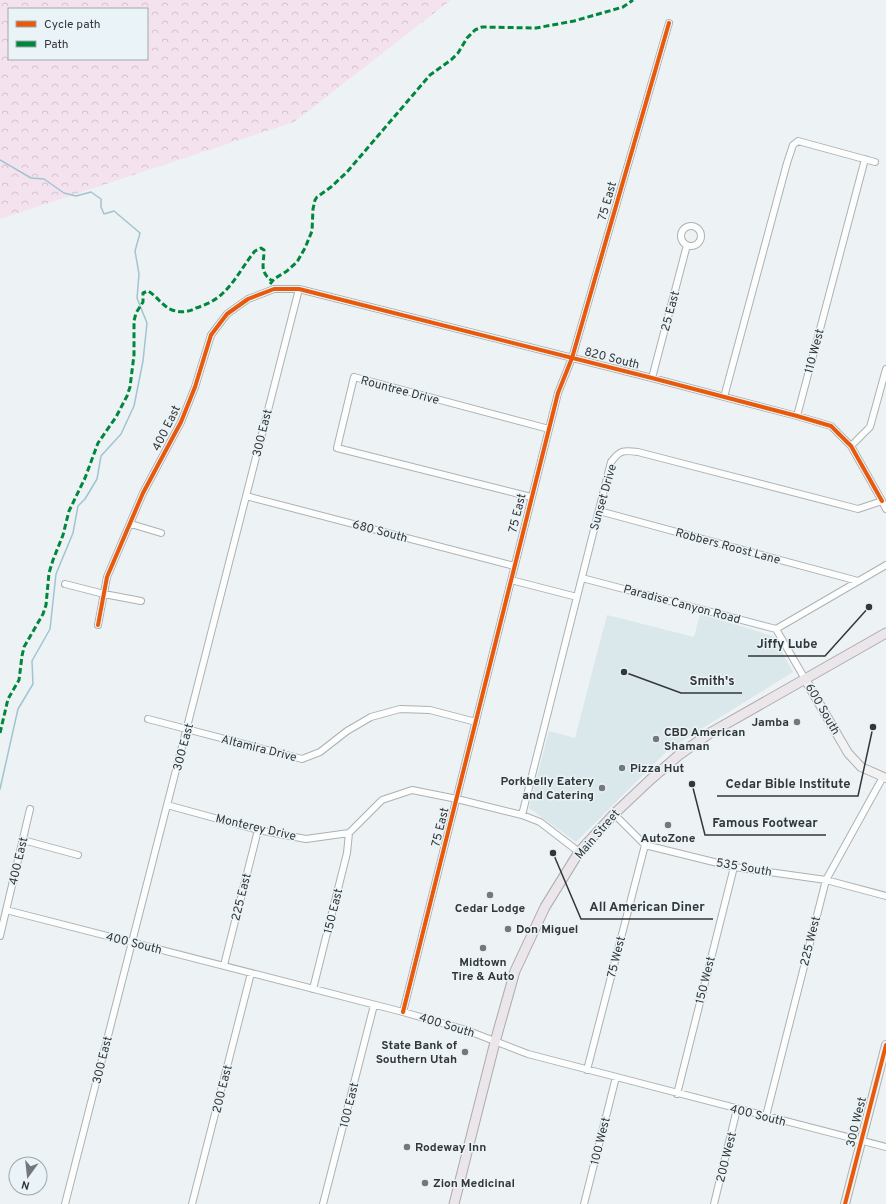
<svg xmlns="http://www.w3.org/2000/svg" width="886" height="1204" viewBox="0 0 886 1204" font-family="Overpass,sans-serif">
<style>
.built{fill:#dae7eb}
.forest{fill:url(#forest-crowns);fill-rule:evenodd}
.lines{fill:none;stroke-linecap:round;stroke-linejoin:round}
.stream{stroke:#a1c4d2;stroke-width:1.5}
.street-casing{stroke:#adb1b3;stroke-width:8}
.secondary-casing{stroke:#adb1b3;stroke-width:10}
.primary-casing{stroke:#afa9af;stroke-width:11}
.street{stroke:#fcfdfd;stroke-width:6}
.secondary{stroke:#f3f2f3;stroke-width:8}
.primary{stroke:#eae6e9;stroke-width:9}
.quiet{stroke:#00873e;stroke-width:3;stroke-dasharray:6 3;stroke-linecap:butt}
.cycleway-casing{stroke:#eaf3f7;stroke-width:6}
.cycleway{stroke:#e8590c;stroke-width:4}
.poi-dot{fill:#74787a;stroke:#eaf3f7;stroke-width:1.5}
.labels{text-anchor:middle;stroke-width:3;stroke-linejoin:round;paint-order:stroke}
.street-label{font-size:12px;fill:#333738;stroke:#eaf3f7}
.poi-label{font-size:12px;font-weight:bold;fill:#333738;stroke:#eaf3f7;text-anchor:start}
.leader{fill:none;stroke:#333738;stroke-width:1.5}
.callout-dot{fill:#333738;stroke:#eaf3f7;stroke-width:1.5}
.callout-label{font-size:13px;text-anchor:middle;font-weight:bold;fill:#333738;stroke:#eaf3f7;stroke-width:3;stroke-linejoin:round;paint-order:stroke}
</style>
<defs>
<pattern id="forest-crowns" width="20" height="18" patternUnits="userSpaceOnUse"><rect width="20" height="18" fill="#f4e3ee"/><path d="M2 6a3 3 0 1 1 6 0M12 15a3 3 0 1 1 6 0" fill="none" stroke="#d2c3cd"/></pattern>
</defs>
<rect width="100%" height="100%" fill="#edf2f4"/>
<path class="built" d="M700,614L773,636L793,672L669,749L576,842L529,808L549,731L575,738L607,615L694,637Z"/>
<path class="forest" d="M0,0H451L294,122L0,219ZM9,9H147V59H9Z"/>
<g class="lines">
<path class="stream" d="M0,160L31,178L44,179L64,193L76,196L91,192L101,199V207L104,214L114,211L140,233L135,251L139,274L137,298L147,323L143,361L134,406L121,434L101,456L97,479L85,499L78,506L73,533L56,574L50,629L32,661L33,684L18,709L0,789"/>
<defs>
<path id="street" d="M681 236a10 10 0 1 1 20 0a10 10 0 1 1-20 0Z
M652,378L687,245
M724,397L787,163L793,145L798,141L875,162
M797,416L865,159
M851,446L870,427L886,369
M246,496L514,566
M531,497L337,448L354,377L549,429
M599,511L858,581
M131,524L161,533
M582,578L776,629L886,565
M511,580L577,597
M65,584L104,594L141,601
M98,625L107,577L143,493L181,422L195,387L211,335L227,314L248,299L274,289H299L652,378L797,416L831,426L851,446L882,501
M776,629L805,679
M148,719L302,759L320,752L347,731L371,717L400,709L430,710L476,722
M167,805L258,830L306,839L349,833L382,800L412,790L457,799L522,815L540,822L579,852
M614,814L645,845L734,867L826,880L886,896
M522,815L611,462C620,450 623,450 638,452L858,509L882,501L886,509
M23,840L78,855
M6,910L403,1012L466,1030L528,1054L886,1147
M0,936L30,809
M224,965L258,830
M313,989L347,853L349,833
M403,1012L558,393L572,358L669,23
M587,1070L645,845
M677,1094L734,867
M766,1116L826,880L883,777
M65,1204L299,289
M192,1204L251,973
M323,1204L374,1005
M584,1204L616,1077
M714,1204L737,1109"/>
<path id="secondary" d="M805,679L848,753L861,767L886,778
M845,1204L886,1045"/>
<path id="primary" d="M454,1204L495,1042L515,971L545,907L579,852L614,814L650,780L679,755L710,733L886,633"/>
</defs>
<use href="#street" class="street-casing"/>
<use href="#secondary" class="secondary-casing"/>
<use href="#primary" class="primary-casing"/>
<use href="#street" class="street"/>
<use href="#secondary" class="secondary"/>
<use href="#primary" class="primary"/>
<path class="quiet" d="M270,284L274,279L287,271L297,262L305,248L312,231L313,209L315,200L317,197L331,187L347,172L430,75L451,60L458,53L467,38L475,30L482,27L536,28L574,21L623,7L633,0
M0,733L8,699L19,680L22,656L24,647L43,614L46,605L49,573L53,560L63,535L69,511L85,478L98,443L116,417L127,396L130,387L134,355V321L136,313L143,302V293L148,291C157,296 162,306 172,310C181,313 189,312 196,308C206,305 216,300 223,293C236,281 244,264 255,251L261,248L264,250C264,265 259,271 272,281"/>
<defs>
<path id="cycleway" d="M98,625L107,577L143,493L181,422L195,387L211,335L227,314L248,299L274,289H299L652,378L797,416L831,426L851,446L882,501
M403,1012L558,393L572,358L669,23
M845,1204L886,1045"/>
</defs>
<use href="#cycleway" class="cycleway-casing"/>
<use href="#cycleway" class="cycleway"/>
</g>
<g class="poi-dot">
<circle cx="797" cy="722" r="4"/>
<circle cx="656" cy="739" r="4"/>
<circle cx="622" cy="768" r="4"/>
<circle cx="602" cy="788" r="4"/>
<circle cx="668" cy="825" r="4"/>
<circle cx="490" cy="895" r="4"/>
<circle cx="508" cy="929" r="4"/>
<circle cx="483" cy="948" r="4"/>
<circle cx="465" cy="1052" r="4"/>
<circle cx="407" cy="1147" r="4"/>
<circle cx="425" cy="1183" r="4"/>
</g>
<g class="labels">
<g class="street-label">
<text transform="translate(607 201) rotate(-74)" y="4">75 East</text>
<text transform="translate(670 311) rotate(-75)" y="4">25 East</text>
<text transform="translate(814 351) rotate(-75)" y="4">110 West</text>
<text transform="translate(612 358) rotate(14)" y="4">820 South</text>
<text transform="translate(400 390) rotate(15)" y="4">Rountree Drive</text>
<text transform="translate(166 428) rotate(-64)" y="4">400 East</text>
<text transform="translate(262 433) rotate(-76)" y="4">300 East</text>
<text transform="translate(603 497) rotate(-74)" y="4">Sunset Drive</text>
<text transform="translate(517 513) rotate(-76)" y="4">75 East</text>
<text transform="translate(380 531) rotate(15)" y="4">680 South</text>
<text transform="translate(728 546) rotate(15)" y="4">Robbers Roost Lane</text>
<text transform="translate(682 604) rotate(15)" y="4">Paradise Canyon Road</text>
<text transform="translate(823 709) rotate(60)" y="4">600 South</text>
<text transform="translate(183 747) rotate(-75)" y="4">300 East</text>
<text transform="translate(259 748) rotate(14)" y="4">Altamira Drive</text>
<text transform="translate(256 827) rotate(13)" y="4">Monterey Drive</text>
<text transform="translate(440 827) rotate(-76)" y="4">75 East</text>
<text transform="translate(597 834) rotate(-49)" y="4">Main Street</text>
<text transform="translate(18 861) rotate(-77)" y="4">400 East</text>
<text transform="translate(744 867) rotate(10)" y="4">535 South</text>
<text transform="translate(241 897) rotate(-76)" y="4">225 East</text>
<text transform="translate(333 911) rotate(-76)" y="4">150 East</text>
<text transform="translate(810 941) rotate(-76)" y="4">225 West</text>
<text transform="translate(134 943) rotate(14)" y="4">400 South</text>
<text transform="translate(616 957) rotate(-76)" y="4">75 West</text>
<text transform="translate(705 980) rotate(-76)" y="4">150 West</text>
<text transform="translate(447 1025) rotate(17)" y="4">400 South</text>
<text transform="translate(102 1060) rotate(-76)" y="4">300 East</text>
<text transform="translate(222 1089) rotate(-76)" y="4">200 East</text>
<text transform="translate(349 1105) rotate(-76)" y="4">100 East</text>
<text transform="translate(758 1115) rotate(14)" y="4">400 South</text>
<text transform="translate(856 1122) rotate(-76)" y="4">300 West</text>
<text transform="translate(600 1141) rotate(-76)" y="4">100 West</text>
<text transform="translate(726 1157) rotate(-76)" y="4">200 West</text>
</g>
<g class="poi-label">
<text x="789" y="726" text-anchor="end">Jamba</text>
<text x="664" y="736">CBD American<tspan x="664" dy="14">Shaman</tspan></text>
<text x="630" y="772">Pizza Hut</text>
<text x="594" y="785" text-anchor="end">Porkbelly Eatery<tspan x="594" dy="14">and Catering</tspan></text>
<text x="668" y="842" text-anchor="middle">AutoZone</text>
<text x="490" y="912" text-anchor="middle">Cedar Lodge</text>
<text x="516" y="933">Don Miguel</text>
<text x="483" y="966" text-anchor="middle">Midtown<tspan x="483" dy="14">Tire &amp; Auto</tspan></text>
<text x="457" y="1049" text-anchor="end">State Bank of<tspan x="457" dy="14">Southern Utah</tspan></text>
<text x="415" y="1151">Rodeway Inn</text>
<text x="433" y="1187">Zion Medicinal</text>
</g>
</g>
<path class="leader" d="M869 607L825 656H748M624 672L681 693H742M873 727L858 796H717M692 784L705 835H826M553 853L581 919H713"/>
<g class="callout-dot">
<circle cx="869" cy="607" r="4"/>
<circle cx="624" cy="672" r="4"/>
<circle cx="873" cy="727" r="4"/>
<circle cx="692" cy="784" r="4"/>
<circle cx="553" cy="853" r="4"/>
</g>
<g class="callout-label">
<text x="787" y="648">Jiffy Lube</text>
<text x="712" y="685">Smith's</text>
<text x="788" y="788">Cedar Bible Institute</text>
<text x="765" y="827">Famous Footwear</text>
<text x="647" y="911">All American Diner</text>
</g>
<rect x="8" y="8" width="140" height="52" fill="#eaf3f7" stroke="#a1a8ab"/>
<rect x="16" y="21" width="20" height="6" fill="#e8590c" stroke="#a1a8ab"/>
<text x="44" y="28" font-size="12" fill="#333738">Cycle path</text>
<rect x="16" y="41" width="20" height="6" fill="#00873e" stroke="#a1a8ab"/>
<text x="44" y="48" font-size="12" fill="#333738">Path</text>
<g transform="translate(28 1176) rotate(195)"><circle r="19" fill="#eaf3f7" stroke="#a1a8ab"/>
<path d="M0-3L7 15L0 10L-7 15Z" fill="#74787a"/>
<text y="-6" font-size="11" font-weight="bold" text-anchor="middle" fill="#333738">N</text>
</g>
</svg>
